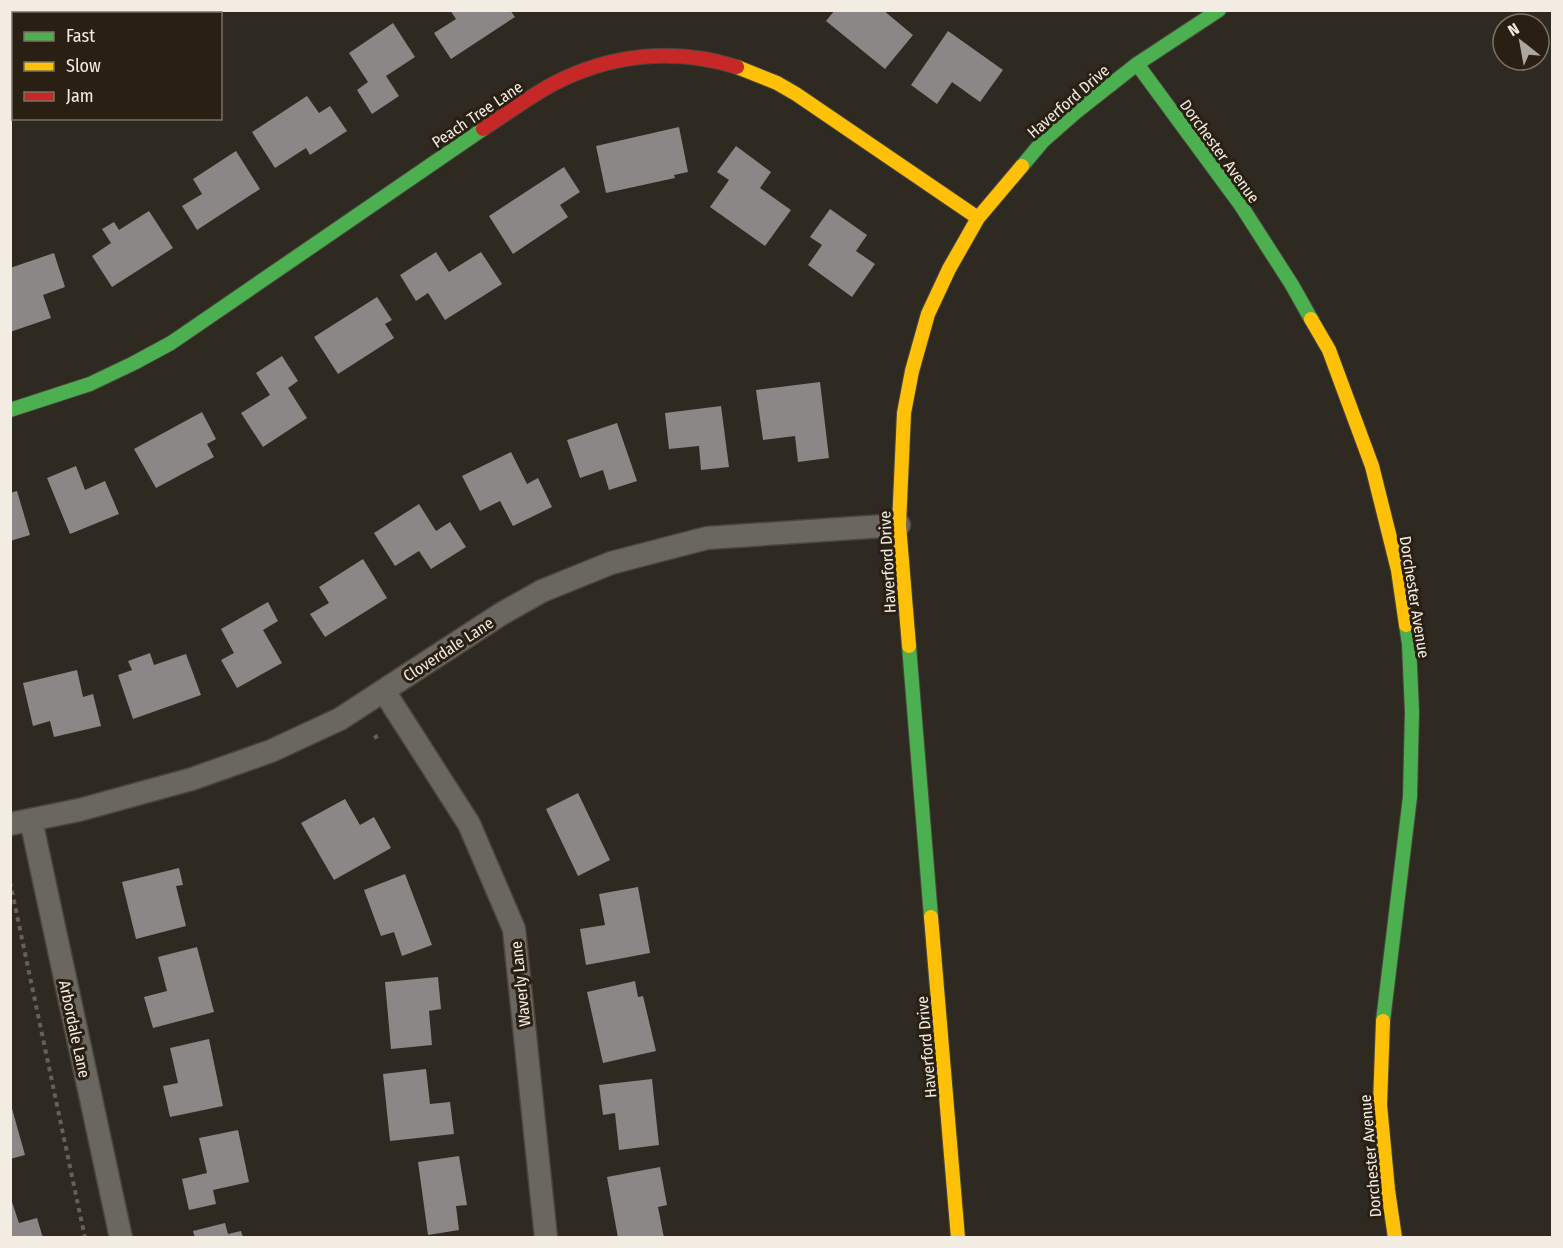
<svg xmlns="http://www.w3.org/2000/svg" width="1563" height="1248" viewBox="0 0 1563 1248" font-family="'Fira Sans Condensed',sans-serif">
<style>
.building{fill:#8b8787}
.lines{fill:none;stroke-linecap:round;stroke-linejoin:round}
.street-casing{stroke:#4a463e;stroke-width:25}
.fast-casing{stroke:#4a463e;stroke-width:16}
.slow-casing{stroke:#4a463e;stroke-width:16}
.jam-casing{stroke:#4a463e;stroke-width:16}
.path{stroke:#65605b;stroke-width:4;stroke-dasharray:4.5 4.5;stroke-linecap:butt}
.street{stroke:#6a6660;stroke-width:22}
.fast{stroke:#4caf50;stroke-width:14}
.slow{stroke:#ffc107;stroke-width:14}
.jam{stroke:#c62828;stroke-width:14}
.labels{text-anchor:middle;stroke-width:6;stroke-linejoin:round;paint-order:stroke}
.street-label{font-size:16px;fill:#f2ece3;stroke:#292013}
</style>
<rect width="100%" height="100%" fill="#2e2921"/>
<path class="building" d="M450,10H510L515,17L451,59L434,33L456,19Z
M835,10H883L913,35L885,69L826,21Z
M393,23L415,57L386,76L399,96L372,114L357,90L368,82L349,53Z
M948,31L1003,70L980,102L952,82L937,104L911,85Z
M307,96L319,113L330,106L347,131L310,155L306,148L275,168L252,132Z
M679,127L688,172L674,175L675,178L606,193L596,146Z
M736,146L771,172L760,188L791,210L765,246L710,207L729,180L717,172Z
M236,151L260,189L197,230L182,206L202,194L193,179Z
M564,167L580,192L560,205L568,217L513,254L489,216Z
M830,209L867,235L856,251L875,264L852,297L808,265L822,245L810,237Z
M149,211L173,248L112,287L92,256L111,243L102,229L114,222L119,230Z
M436,252L449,272L481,252L502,284L445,320L428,293L416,301L400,275Z
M54,253L65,287L43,295L51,318L10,332V268Z
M377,297L392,320L385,324L394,338L338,374L314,337Z
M282,356L298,381L288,388L307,418L263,447L241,413L270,395L256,373Z
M820,382L829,458L798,462L795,436L763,440L756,390Z
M721,406L729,467L701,470L699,446L669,449L665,413Z
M202,412L216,439L207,444L214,457L156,488L134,449Z
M617,423L637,481L609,490L603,470L580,478L567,440Z
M511,452L527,484L538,478L552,507L513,526L500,501L480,511L462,476Z
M76,466L85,490L105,481L119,514L70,534L47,478Z
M17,491L30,535L10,541V493Z
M419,504L436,531L450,522L466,547L431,569L419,551L395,566L374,533Z
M363,559L387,598L325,637L310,614L329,603L319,587Z
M268,602L278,621L263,630L282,663L237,688L221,660L234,653L221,629Z
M150,653L154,665L186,654L201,695L133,719L118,675L132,670L128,661Z
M77,670L83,697L93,694L101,726L54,737L50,721L33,726L23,683Z
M578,793L610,860L578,876L546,809Z
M345,799L360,825L374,817L391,848L334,880L301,823Z
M179,868L183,885L176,886L186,926L136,939L122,882Z
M405,874L432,945L402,956L394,932L381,936L364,890Z
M638,887L650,953L586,965L580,929L605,925L599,894Z
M197,947L214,1012L153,1028L144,997L167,991L158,957Z
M438,977L441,1009L429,1011L432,1045L391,1049L385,982Z
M635,981L638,997L643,996L656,1051L603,1063L587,992Z
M209,1039L223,1106L170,1117L163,1086L178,1083L170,1048Z
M426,1069L430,1104L450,1102L454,1134L390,1141L383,1074Z
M652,1079L659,1145L619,1150L615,1113L603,1115L599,1085Z
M11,1105L25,1155L10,1159V1106Z
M238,1130L249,1182L213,1190L216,1204L189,1210L182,1179L207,1173L199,1138Z
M459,1156L467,1205L456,1206L459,1230L428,1235L418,1162Z
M660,1167L667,1205L658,1207L664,1238H618L607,1177Z
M10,1196L19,1223L37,1218L43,1238H10Z
M225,1223L228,1234L241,1231L243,1238H195L193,1231Z"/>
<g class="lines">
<defs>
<path id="street" d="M384,691L469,824L514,929L546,1238
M31,820L121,1238
M10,824L79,810L192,779L271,751L340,719L501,614L542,591L611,563L707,538L899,525"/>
<path id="fast" d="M1137,64L1240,204L1292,285L1311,319
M1022,166L1043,141L1076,112L1137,64L1219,10
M10,410L90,384L134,363L171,343L483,129
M909,646L931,917
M1383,1021L1410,797L1412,712L1409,644L1406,625"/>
<path id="slow" d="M737,67L777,83L796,94L978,218
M1311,319L1329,350L1372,466L1398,570L1406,625
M909,646L899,525L904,413L912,371L928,314L949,269L978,218L1022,166
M931,917L958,1238
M1383,1021L1380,1105L1388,1190L1395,1238"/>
<path id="jam" d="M483,129C506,114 529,97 553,84C610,54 676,47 737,67"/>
</defs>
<use href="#street" class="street-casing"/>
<use href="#fast" class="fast-casing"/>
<use href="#slow" class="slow-casing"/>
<use href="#jam" class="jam-casing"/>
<path class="path" d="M374,738L381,734
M10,882L85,1238"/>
<use href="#street" class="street"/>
<use href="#fast" class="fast"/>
<use href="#slow" class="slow"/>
<use href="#jam" class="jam"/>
</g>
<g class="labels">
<g class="street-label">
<text transform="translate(1068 101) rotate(-41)" y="6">Haverford Drive</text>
<text transform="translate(477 114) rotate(-34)" y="6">Peach Tree Lane</text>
<text transform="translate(1220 151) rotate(54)" y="6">Dorchester Avenue</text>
<text transform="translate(887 562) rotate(-93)" y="6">Haverford Drive</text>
<text transform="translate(1415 597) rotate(81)" y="6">Dorchester Avenue</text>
<text transform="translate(448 649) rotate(-33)" y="6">Cloverdale Lane</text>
<text transform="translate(520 984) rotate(-96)" y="6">Waverly Lane</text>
<text transform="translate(75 1029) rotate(78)" y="6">Arbordale Lane</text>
<text transform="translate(926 1047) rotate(-95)" y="6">Haverford Drive</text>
<text transform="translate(1370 1156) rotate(-95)" y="6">Dorchester Avenue</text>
</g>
</g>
<rect width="1563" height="1248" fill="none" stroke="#f2ece3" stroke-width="24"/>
<rect x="12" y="12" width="210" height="108" fill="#292013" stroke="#797266" stroke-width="1.5"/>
<rect x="24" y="32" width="30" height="9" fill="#4caf50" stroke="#797266" stroke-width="1.5"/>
<text x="66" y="42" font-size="18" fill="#f2ece3">Fast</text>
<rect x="24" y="62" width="30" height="9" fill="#ffc107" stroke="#797266" stroke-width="1.5"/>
<text x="66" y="72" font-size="18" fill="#f2ece3">Slow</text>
<rect x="24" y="92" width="30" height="9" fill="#c62828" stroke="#797266" stroke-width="1.5"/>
<text x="66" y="102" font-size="18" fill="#f2ece3">Jam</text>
<g transform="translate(1521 42) rotate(329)"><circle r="28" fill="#292013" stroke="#797266" stroke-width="1.5"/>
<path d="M0-4.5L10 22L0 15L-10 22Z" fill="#ada89f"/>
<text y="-9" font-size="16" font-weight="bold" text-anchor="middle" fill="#f2ece3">N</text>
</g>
</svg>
